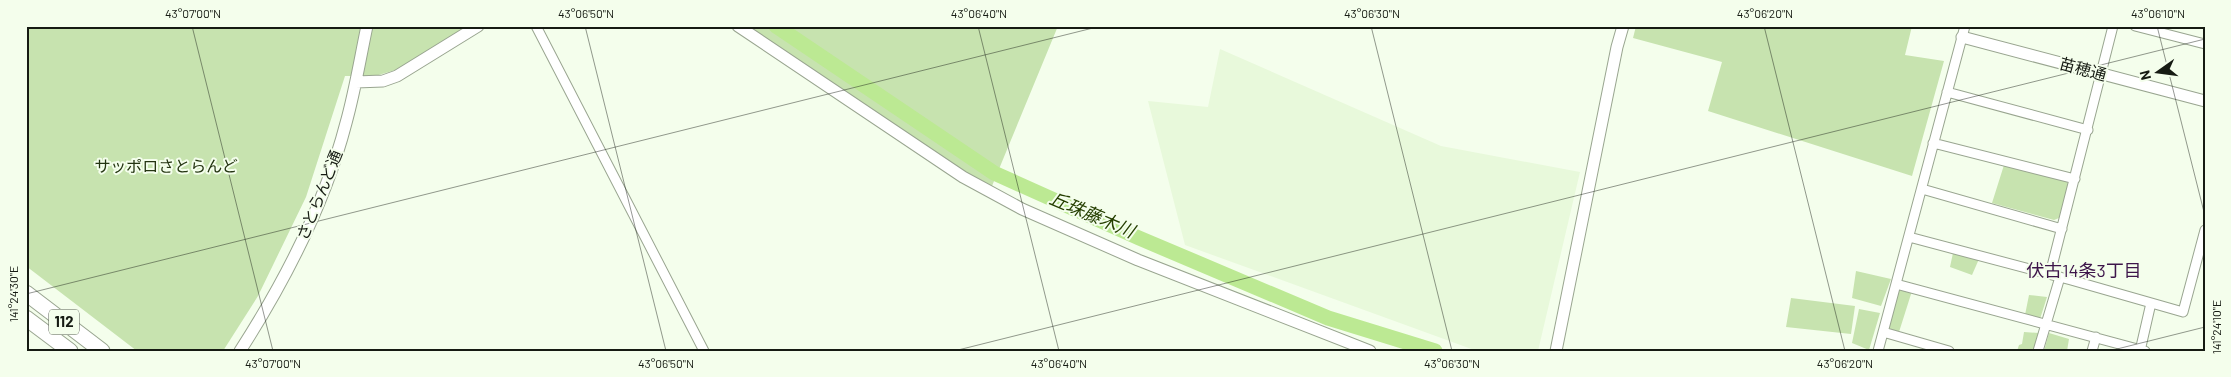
<svg xmlns="http://www.w3.org/2000/svg" width="2231" height="377" viewBox="0 0 2231 377" font-family="Barlow,'Noto Sans JP',sans-serif">
<style>
.built{fill:#e8f9db}
.green{fill:#c7e3af}
.lines{fill:none;stroke-linecap:round;stroke-linejoin:round}
.river{stroke:#bce993;stroke-width:15}
.minor-casing{stroke:#99a590;stroke-width:11}
.tertiary-casing{stroke:#99a590;stroke-width:13}
.primary-casing{stroke:#99a590;stroke-width:17}
.minor{stroke:#fff;stroke-width:9}
.tertiary{stroke:#fff;stroke-width:11}
.primary{stroke:#fff;stroke-width:15}
.ticks{fill:none;stroke:#161b13;stroke-width:1;stroke-opacity:0.45}
.labels{text-anchor:middle;stroke-width:4;stroke-linejoin:round;paint-order:stroke}
.shield{fill:#f4feec;stroke:#595f54;stroke-width:1}
.shield-label{font-size:15px;font-weight:bold;fill:#161b13}
.street-label{font-size:16px;fill:#161b13;stroke:#f4feec}
.park-label{font-size:16px;fill:#243512;stroke:#f4feec}
.water-label{font-size:18px;font-style:italic;fill:#253f00;stroke:#f4feec}
.neighbourhood-label{font-size:18px;fill:#3d154a;stroke:#f4feec}
.neatline{fill:none;stroke:#161b13;stroke-width:2}
.ticks-label{font-size:12px;text-anchor:middle;fill:#161b13}
</style>
<rect width="100%" height="100%" fill="#f4feec"/>
<path class="built" d="M1220,49L1441,146L1580,172L1538,351H1477L1185,245L1148,101L1208,107Z"/>
<path class="green" d="M26,26H469L399,69L375,76H345L306,197L258,296L223,351H137L26,266Z
M748,26H1058L992,186H988L953,165Z
M1636,26H1912L1905,55L1944,61L1912,176L1708,111L1722,62L1633,38Z
M2004,165L2066,180L2068,184L2059,218L2054,220L1992,203Z
M1953,253L1979,259L1972,275L1950,267Z
M1856,271L1891,279L1881,306L1852,298Z
M1899,288L1912,291L1899,332L1888,328Z
M2029,295L2047,297L2040,319L2025,315Z
M1791,298L1855,306L1851,334L1786,327Z
M1859,309L1880,313L1869,350L1852,343Z
M2024,332L2039,333L2033,351H2017L2019,345L2022,344Z
M2049,333L2069,339L2067,351H2044Z"/>
<g class="lines">
<path class="river" d="M776,26L994,173L1139,238L1328,318L1435,351"/>
<defs>
<path id="minor" d="M536,26L704,351
M2135,26L2205,44
M1947,92L2088,130
M1933,143L2075,179
M1922,189L2062,229
M1909,237L2071,280L2183,312L2205,230
M2050,274L2113,26
M1896,284L2145,351
M1883,332L1949,351
M1878,351L1965,26
M2038,351L2060,277
M2092,351L2096,337
M2140,351L2151,303"/>
<path id="tertiary" d="M738,26L963,177L1022,209L1138,260L1370,351
M1962,37L2205,101
M356,82L383,81L397,76L478,26
M240,351C285,281 325,204 346,123C355,91 360,59 367,26
M1556,351L1617,47L1623,26"/>
<path id="primary" d="M26,293L102,351
M26,318L70,351"/>
</defs>
<use href="#minor" class="minor-casing"/>
<use href="#tertiary" class="tertiary-casing"/>
<use href="#primary" class="primary-casing"/>
<use href="#minor" class="minor"/>
<use href="#tertiary" class="tertiary"/>
<use href="#primary" class="primary"/>
</g>
<path class="ticks" d="M192,26L273,351M585,26L666,351M978,26L1059,351M1371,26L1452,351M1764,26L1845,351M2157,26L2205,216M26,294L1101,26M954,351L2205,39M2109,351L2205,327"/>
<g class="labels">
<rect class="shield" x="49" y="309.5" width="30" height="25" rx="4"/>
<g class="shield-label">
<text x="64" y="327">112</text>
</g>
<g class="street-label">
<text transform="translate(2083 69) rotate(15)" y="6">苗穂通</text>
<text transform="translate(319 195) rotate(-68)" y="6">さとらんど通</text>
</g>
<g class="park-label">
<text x="166" y="172">サッポロさとらんど</text>
</g>
<g class="water-label">
<text transform="translate(1092 215) rotate(23)" y="6">丘珠藤木川</text>
</g>
<g class="neighbourhood-label">
<text x="2084" y="277">伏古14条3丁目</text>
</g>
</g>
<rect width="2231" height="377" fill="none" stroke="#f4feec" stroke-width="55"/>
<g transform="translate(2158 72) rotate(256)" stroke="#f4feec" stroke-width="4" paint-order="stroke">
<path d="M0-4L9 19L0 12L-9 19Z" fill="#161b13"/>
<text y="-8" font-size="14" font-weight="bold" text-anchor="middle" fill="#161b13">N</text>
</g>
<rect x="28" y="28" width="2176" height="322" class="neatline"/>
<g class="ticks-label">
<text x="193" y="18">43°07'00"N</text>
<text x="586" y="18">43°06'50"N</text>
<text x="979" y="18">43°06'40"N</text>
<text x="1372" y="18">43°06'30"N</text>
<text x="1765" y="18">43°06'20"N</text>
<text x="2158" y="18">43°06'10"N</text>
<text transform="translate(14 294) rotate(-90)" y="4">141°24'30"E</text>
<text transform="translate(2217 327) rotate(-90)" y="4">141°24'10"E</text>
<text x="273" y="368">43°07'00"N</text>
<text x="666" y="368">43°06'50"N</text>
<text x="1059" y="368">43°06'40"N</text>
<text x="1452" y="368">43°06'30"N</text>
<text x="1845" y="368">43°06'20"N</text>
</g>
</svg>
